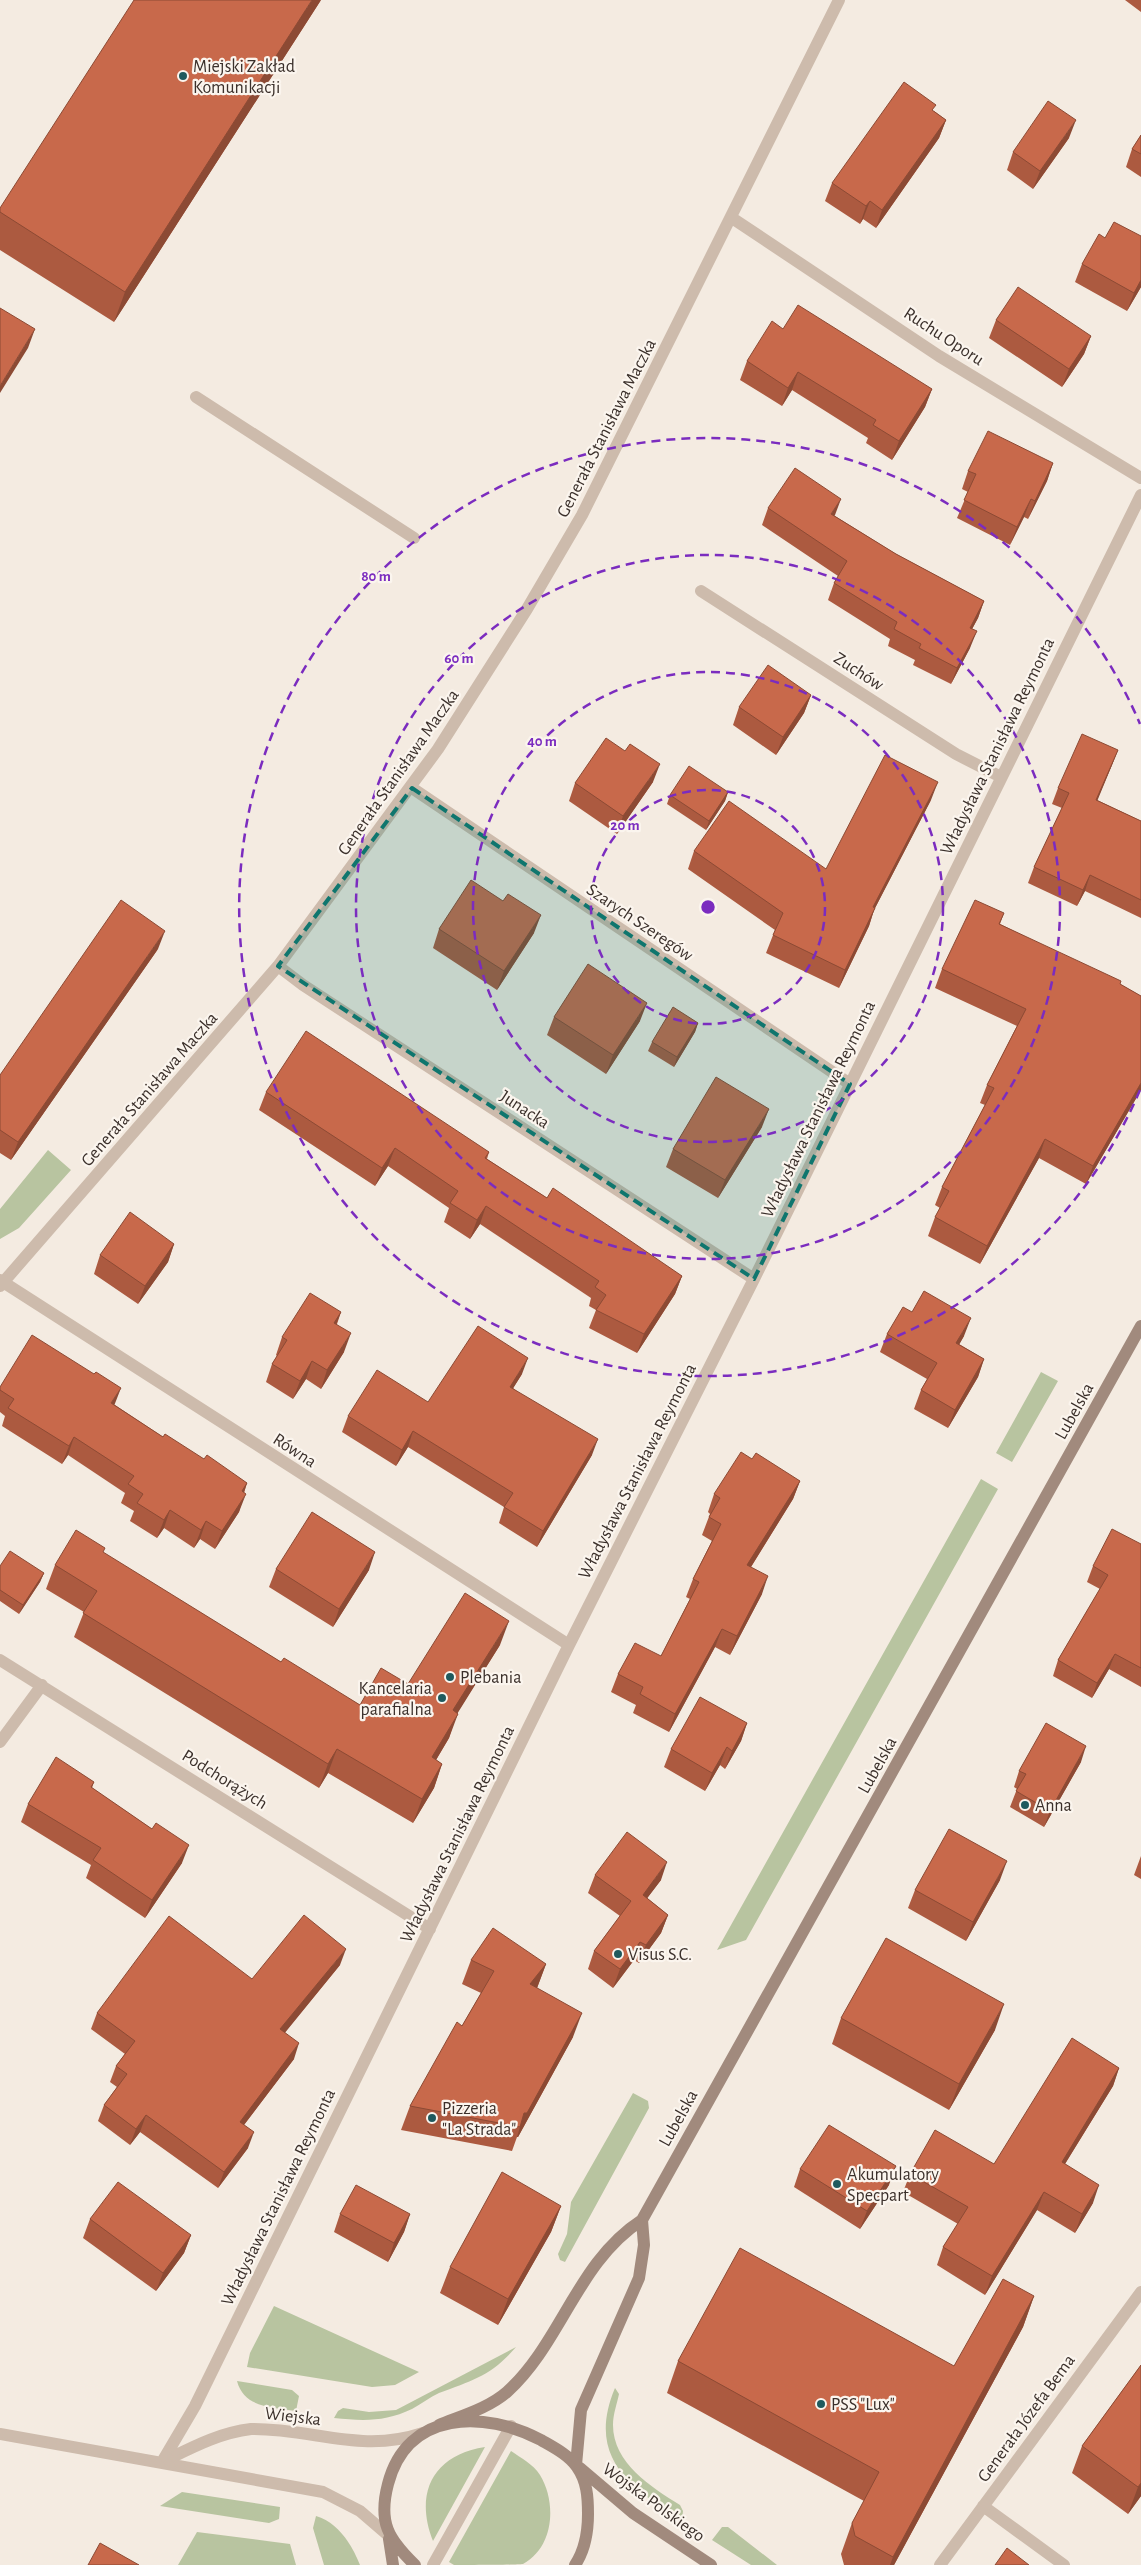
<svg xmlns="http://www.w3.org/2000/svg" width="1141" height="2565" viewBox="0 0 1141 2565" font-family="'Alegreya Sans',sans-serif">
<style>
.green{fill:#b8c4a0}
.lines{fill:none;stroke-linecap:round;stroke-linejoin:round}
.lane{stroke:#cdbbac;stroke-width:12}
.street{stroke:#cdbbac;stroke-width:12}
.secondary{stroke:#a18a7d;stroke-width:12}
.wall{fill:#ac5a40}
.shaded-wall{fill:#8c4a34}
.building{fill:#c8694b;stroke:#8c4a34}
.marked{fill:#0f766e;fill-opacity:0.2;stroke:#0f766e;stroke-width:4;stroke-dasharray:10 6;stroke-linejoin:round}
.ring{fill:none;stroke:#7b2cbf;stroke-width:2.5;stroke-dasharray:9 6}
.poi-dot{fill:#1f5a5e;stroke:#fbf5ee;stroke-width:2}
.labels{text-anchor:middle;stroke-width:4.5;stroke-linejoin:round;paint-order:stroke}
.poi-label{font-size:18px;fill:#3b302b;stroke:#fbf5ee;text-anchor:start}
.street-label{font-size:18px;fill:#3b302b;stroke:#fbf5ee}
.centre{fill:#7b2cbf;stroke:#fbf5ee;stroke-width:2.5}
.ring-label{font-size:15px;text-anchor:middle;font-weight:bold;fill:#7b2cbf;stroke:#fbf5ee;stroke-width:4.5;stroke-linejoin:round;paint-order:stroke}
</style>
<rect width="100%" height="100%" fill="#f4ebe1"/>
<path class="green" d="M48,1150L71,1170L19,1228L0,1239V1209Z
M1041,1372L1058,1381L1012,1462L996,1453Z
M981,1479L998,1489L746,1940L717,1950Z
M633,2093L648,2101L649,2108L565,2262L560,2260L558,2254L567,2234L571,2202Z
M274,2306L419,2372L395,2385L372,2387L247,2367L250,2353Z
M516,2347C491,2376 473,2380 439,2393C430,2397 421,2404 412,2409C385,2422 363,2421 334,2418L338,2411L343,2408L369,2412L396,2410Z
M237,2381L292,2390L299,2396L296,2411C272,2407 244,2408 237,2381Z
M615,2388L619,2394C617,2404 613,2414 613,2425C613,2463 651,2487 680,2505L683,2511L682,2520C630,2488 586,2457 615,2388Z
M485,2447L433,2541C414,2493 433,2455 485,2447Z
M511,2451C521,2458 533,2464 540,2475C557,2503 554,2547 523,2564C515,2565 466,2565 454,2565L449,2562Z
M182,2492L280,2507L279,2519L269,2523L160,2506Z
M316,2516C338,2522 352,2545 360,2565H324L313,2528Z
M722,2527H728L777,2565H751L712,2540Z
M197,2532L290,2544L296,2565H178Z"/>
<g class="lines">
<path class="lane" d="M196,397L414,538
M433,2565L511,2426"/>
<path class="street" d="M732,218L939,356L1141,478
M701,591L956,754L1001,777
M412,788L850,1084
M278,966L303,985L754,1279
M0,1280L569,1645
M0,1286L278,966L438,749L527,609L582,515L839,0
M0,1660L430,1929
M0,1742L42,1685
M0,2434L323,2492L360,2511L389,2536
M162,2462L195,2406L569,1645L754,1279L1141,495
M162,2462C191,2448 218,2433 251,2429C312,2428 361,2454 423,2433
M983,2506L1064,2565
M940,2565L1141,2292"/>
<path class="secondary" d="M439,2425C461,2416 489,2408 507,2392C562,2342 577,2262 642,2220L1141,1326
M576,2465L581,2410L639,2278L644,2245L642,2220
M580,2468L633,2513L711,2565
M389,2539L393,2565
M415,2565C388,2539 378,2522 388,2484C407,2410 485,2410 541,2440C553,2447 569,2455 577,2467C587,2481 588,2497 588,2514C588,2532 585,2550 575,2565"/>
</g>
<path class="wall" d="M321,0L114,322L0,250V208Z
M1125,0H1141V12Z
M934,111L946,120L939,138L876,228L863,219L860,224L825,201L832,183Z
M1141,135V177L1126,167L1132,149Z
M1069,138L1033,189L1007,170L1013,152Z
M1141,236V287L1127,311L1075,282L1082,264L1105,238Z
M996,320L1091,336L1084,354L1062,387L989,338Z
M783,329L932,389L925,407L892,460L866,443L868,438L792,390L782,406L740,380L747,361Z
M1053,463L1047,481L1028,519L1024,517L1010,545L957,518L968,492L962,489L968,471Z
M768,508L835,516L896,554L984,601L978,618L972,629L970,648L951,684L913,665L915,660L888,646L890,639L828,600L834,583L838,576L762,525Z
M811,695L804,713L776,755L733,725L739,707Z
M1118,750L1112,765L1097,800L1141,821V918L1085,891L1077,906L1028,883L1034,867L1062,808L1052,804L1058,788Z
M653,782L617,834L569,801L575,783Z
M728,792L725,801L706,830L667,804L670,795Z
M931,800L874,910L869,926L839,988L766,953L775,930L688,869L694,851L826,869Z
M503,901L534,933L497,990L433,948L439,929Z
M1004,913L1000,924L1120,984L1141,996V1090L1086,1184L1039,1158L980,1264L928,1236L935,1217L940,1208L935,1205L942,1187L985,1105L980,1103L987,1085L1017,1026L935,988L942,969Z
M158,949L11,1160L0,1153V1075Z
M554,1017L640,1021L606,1074L547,1035Z
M698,1023L695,1032L674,1067L648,1051L652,1042Z
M266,1092L489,1152L487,1159L547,1198L682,1276L675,1294L637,1353L589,1328L596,1310L589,1306L591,1298L480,1224L470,1239L444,1222L449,1208L388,1166L375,1186L259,1110Z
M762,1127L718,1198L666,1167L673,1149Z
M174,1244L168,1262L138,1304L94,1274L100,1255Z
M341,1312L337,1324L344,1352L321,1389L306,1379L293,1399L266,1382L272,1364L277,1356L276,1355L282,1337Z
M912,1312L964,1336L959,1344L984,1359L978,1377L948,1428L914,1409L921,1390L927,1379L880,1352L887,1334Z
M522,1374L513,1388L592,1455L537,1547L499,1523L504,1507L408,1447L396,1466L342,1432L348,1416L428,1402Z
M0,1387L115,1405L163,1437L247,1483L244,1493L239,1512L215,1549L200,1539L194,1548L164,1528L157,1538L130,1521L134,1511L121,1503L125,1493L68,1455L62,1464L2,1426L5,1416L0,1412Z
M752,1459L800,1481L793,1499L751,1567L762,1594L730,1655L715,1647L669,1732L633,1713L636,1705L611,1692L618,1674L661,1656L690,1599L686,1597L693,1579L712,1541L702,1535L710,1514L708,1512L714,1494Z
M1141,1544V1687L1109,1669L1092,1698L1053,1676L1058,1660L1100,1589L1087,1582L1093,1566Z
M103,1553L281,1662L360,1705L500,1645L457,1713L449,1738L436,1760L442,1764L434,1788L413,1823L328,1773L319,1788L74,1637L84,1612L46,1589L55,1565Z
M0,1566L44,1573L40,1582L19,1614L0,1601Z
M276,1569L369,1570L333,1627L269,1587Z
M747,1723L741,1741L725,1769L720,1765L705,1791L664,1767L671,1749Z
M1081,1762L1044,1827L1010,1807L1017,1789L1014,1787L1019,1771Z
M94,1782L92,1788L152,1829L182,1863L145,1918L86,1878L91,1865L21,1822L28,1804Z
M1141,1856V1879L1134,1875Z
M595,1875L661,1880L647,1898L668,1915L661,1933L639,1963L634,1960L613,1988L588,1969L594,1951L620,1916L588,1893Z
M1000,1880L966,1941L908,1908L915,1890Z
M471,1960L546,1964L537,1988L573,2037L518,2137H517L512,2151L401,2130L410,2106L462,2026L481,1993L462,1984Z
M340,1965L285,2032L294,2059L244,2125L248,2148L218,2188L140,2132L130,2145L98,2121L104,2105L117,2087L110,2082L116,2066L125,2054L91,2029L97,2013L252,1979Z
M841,2018L995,2030L949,2110L832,2044Z
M1119,2068L1113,2086L1065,2164L1093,2203L1075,2233L1037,2210L985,2295L937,2265L943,2247L958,2224L903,2192L910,2174L994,2164Z
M800,2169L889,2185L860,2229L794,2187Z
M561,2206L551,2232L498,2325L440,2293L450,2267Z
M340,2214H410L404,2232L388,2262L334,2232Z
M90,2219L191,2235L184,2253L156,2291L83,2238Z
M1034,2296L1023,2327L894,2565H844L841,2554L852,2523L864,2501L667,2393L678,2361L954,2366Z
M1141,2365V2496L1128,2514L1072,2473L1082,2446Z"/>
<path class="shaded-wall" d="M312,0H321L114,322L125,292Z
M946,120L939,138L876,228L882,210Z
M1076,120L1069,138L1033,189L1040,171Z
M870,201L863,219L860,224L866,206Z
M1141,280V287L1127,311L1134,293Z
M35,329L28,348L0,393V386Z
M1091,336L1084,354L1062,387L1069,369Z
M798,372L792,390L782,406L788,388Z
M932,389L925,407L892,460L899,441Z
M1053,463L1047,481L1028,519L1035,501Z
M841,499L835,515L825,531L831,514Z
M1031,499L1024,517L1010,545L1017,527Z
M984,601L978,618L964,644L970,628Z
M977,631L970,648L951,684L957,668Z
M811,695L804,713L776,755L783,737Z
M1118,750L1112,765L1091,816L1096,800Z
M660,764L653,782L617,834L623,816Z
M938,782L931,800L874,910L869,926L839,988L845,970L873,907Z
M728,792L725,801L706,830L709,821Z
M1090,875L1085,891L1077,906L1083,890Z
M541,915L534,933L497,990L504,971Z
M165,931L158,949L11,1160L18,1142Z
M647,1003L640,1021L606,1074L613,1055Z
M698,1023L695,1032L674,1067L677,1057Z
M1141,1083V1090L1086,1184L1093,1166Z
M769,1109L762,1127L718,1198L725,1180Z
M1045,1139L1039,1158L980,1264L987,1246Z
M395,1148L388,1166L375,1186L382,1168Z
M486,1206L480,1224L470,1239L477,1220Z
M174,1244L168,1262L138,1304L145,1286Z
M682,1276L675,1294L637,1353L644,1334Z
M341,1312L334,1330V1323Z
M971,1318L964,1336L950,1361L956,1343Z
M351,1333L344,1352L321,1389L327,1370Z
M528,1358L522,1374L504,1403L510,1387Z
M984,1359L978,1377L948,1428L955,1410Z
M312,1361L306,1379L293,1399L300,1381Z
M121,1388L114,1406L111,1403Z
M413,1431L408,1447L396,1466L402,1450Z
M74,1437L68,1455L62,1464L69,1446Z
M598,1439L592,1455L537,1547L543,1531Z
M800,1481L793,1499L741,1583L747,1565Z
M247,1483L241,1501L242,1491Z
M246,1494L239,1512L215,1549L222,1531Z
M170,1510L164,1528L157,1538L164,1520Z
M206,1521L200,1539L194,1548L201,1530Z
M375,1552L369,1570L333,1627L339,1609Z
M44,1573L40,1582L19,1614L23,1605Z
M768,1576L762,1594L730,1655L737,1636Z
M509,1621L500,1645L444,1735L453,1710Z
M722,1629L715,1647L669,1732L675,1714Z
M1115,1654L1109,1669L1092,1698L1097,1683Z
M458,1714L449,1738L423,1782L432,1757Z
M747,1723L741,1741L725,1769L732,1751Z
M1086,1746L1081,1762L1044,1827L1050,1811Z
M727,1747L720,1765L705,1791L712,1773Z
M337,1749L328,1773L319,1788L328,1764Z
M442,1764L434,1788L413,1823L422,1799Z
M189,1845L182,1863L145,1918L152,1900Z
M1007,1861L1000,1880L966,1941L973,1922Z
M667,1862L661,1880L636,1913L643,1895Z
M668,1915L661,1933L639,1963L646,1945Z
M640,1942L634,1960L613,1988L620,1969Z
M346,1949L340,1965L275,2045L280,2029Z
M546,1964L537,1988L530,1984Z
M1004,2004L995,2030L949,2110L959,2084Z
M582,2013L573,2037L518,2137H517L520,2127L524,2113Z
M299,2043L294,2059L234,2138L240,2122Z
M1119,2068L1113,2086L1055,2180L1062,2162Z
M146,2115L140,2132L130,2145L136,2129Z
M254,2132L248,2148L218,2188L224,2172Z
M896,2166L889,2185L860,2229L867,2211Z
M1099,2185L1093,2203L1075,2233L1082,2214Z
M1044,2192L1037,2210L985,2295L992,2276Z
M561,2206L551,2232L498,2325L508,2299Z
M410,2214L404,2232L388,2262L394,2243Z
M191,2235L184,2253L156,2291L163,2273Z
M1034,2296L1023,2327L894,2565H890L893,2557Z
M1141,2483V2496L1128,2514L1138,2487Z"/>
<path class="building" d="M134,0H312L125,292L0,212V208Z
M904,82L936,105L932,110L946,120L882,210L870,201L866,206L832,183Z
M1048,101L1076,120L1040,171L1013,152Z
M1141,135V154L1132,149Z
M1114,222L1141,236V280L1134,293L1082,264L1099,234L1105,238Z
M1018,287L1091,336L1069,369L996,320Z
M798,305L932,389L899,441L873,425L876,420L798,372L788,388L747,361L772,321L783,329Z
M0,308L35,329L0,386Z
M988,431L1053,463L1035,501L1031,499L1017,527L964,500L976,474L968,471Z
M795,468L841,499L831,514L896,554L984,601L970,628L977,631L957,668L919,648L921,644L894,629L897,622L834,583L847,561L768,508Z
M768,665L811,695L783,737L739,707Z
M1082,734L1118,750L1096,800L1141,821V900L1090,875L1083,890L1034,867L1069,793L1058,788Z
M606,738L625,751L630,744L660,764L623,816L575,783Z
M885,755L938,782L873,907L875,908L845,970L773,935L783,913L694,851L729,801L826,869Z
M689,766L728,792L709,821L670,795Z
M471,880L503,901L508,894L541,915L504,971L439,929Z
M121,900L165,931L18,1142L0,1130V1075Z
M975,900L1004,913L999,924L1121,981L1120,984L1141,996V1083L1093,1166L1045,1139L987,1246L935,1217L949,1191L942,1187L994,1088L987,1085L1026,1009L942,969Z
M588,964L647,1003L613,1055L554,1017Z
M673,1007L698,1023L677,1057L652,1042Z
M306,1031L489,1152L485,1158L547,1198L553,1188L682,1276L644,1334L596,1310L606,1295L595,1287L599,1281L486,1206L477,1220L450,1203L458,1191L395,1148L382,1168L266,1092Z
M716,1077L769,1109L725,1180L673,1149Z
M130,1212L174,1244L145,1286L100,1255Z
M924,1291L971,1318L956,1343L984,1359L955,1410L921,1390L937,1363L887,1334L903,1307L912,1312Z
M310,1293L341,1312L334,1323L351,1333L327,1370L312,1361L300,1381L272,1364L287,1340L282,1337Z
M478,1326L528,1358L510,1387L598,1439L543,1531L504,1507L513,1493L413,1431L402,1450L348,1416L377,1370L428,1402Z
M32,1335L94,1374L96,1372L121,1388L111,1403L163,1437L165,1434L204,1459L207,1455L247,1483L242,1491L246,1494L222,1531L206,1521L201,1530L170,1510L164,1520L137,1503L143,1494L128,1484L134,1476L74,1437L69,1446L8,1408L14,1399L0,1390V1387Z
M741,1452L752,1459L756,1453L800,1481L747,1565L768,1576L737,1636L722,1629L675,1714L640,1694L643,1687L618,1674L635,1643L661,1656L699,1582L693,1579L721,1524L709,1517L720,1498L714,1494Z
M312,1512L375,1552L339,1609L276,1569Z
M1112,1529L1141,1544V1668L1115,1654L1097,1683L1058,1660L1108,1575L1093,1566Z
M76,1530L105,1548L103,1552L281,1662L284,1658L360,1705L381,1668L408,1684L465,1593L509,1621L453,1710L458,1714L432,1757L442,1764L422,1799L337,1749L328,1764L83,1613L97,1591L55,1565Z
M10,1551L44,1573L23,1605L0,1590V1566Z
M700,1697L747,1723L732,1751L727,1747L712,1773L671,1749Z
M1046,1723L1086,1746L1050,1811L1016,1791L1026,1774L1019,1771Z
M56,1757L94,1782L91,1787L152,1829L156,1823L189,1845L152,1900L93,1860L101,1848L28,1804Z
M949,1829L1007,1861L973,1922L915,1890Z
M627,1832L667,1862L643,1895L668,1915L646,1945L640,1942L620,1969L594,1951L631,1901L595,1875Z
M304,1915L346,1949L280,2029L299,2043L240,2122L254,2132L224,2172L146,2115L136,2129L104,2105L127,2074L116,2066L135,2041L97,2013L169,1916L252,1979Z
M493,1928L546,1964L530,1984L582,2013L527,2113H524L520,2127L410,2106L457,2022L462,2026L494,1971L471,1960Z
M886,1938L1004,2004L959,2084L841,2018Z
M1072,2038L1119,2068L1062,2162L1099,2185L1082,2214L1044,2192L992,2276L943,2247L968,2207L910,2174L935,2130L994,2164Z
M829,2125L896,2166L867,2211L800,2169Z
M502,2172L561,2206L508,2299L450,2267Z
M118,2182L191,2235L163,2273L90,2219Z
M356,2185L410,2214L394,2243L340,2214Z
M740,2248L954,2366L1003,2279L1034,2296L893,2557L855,2536L852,2523L879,2472L678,2361Z
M1141,2365V2483L1138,2487L1082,2446Z
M100,2543L139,2565H88Z
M1007,2548L1029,2565H995Z"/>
<path class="marked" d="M412,788L850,1084L754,1279L278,966Z"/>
<g class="ring">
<circle cx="708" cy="907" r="117"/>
<circle cx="708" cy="907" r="235"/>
<circle cx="708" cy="907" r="352"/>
<path d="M1140 1090A469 469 0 1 1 1140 724"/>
</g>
<g class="poi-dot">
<circle cx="183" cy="76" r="5"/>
<circle cx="450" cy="1677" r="5"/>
<circle cx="442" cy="1698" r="5"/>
<circle cx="1025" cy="1805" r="5"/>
<circle cx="618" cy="1954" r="5"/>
<circle cx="432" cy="2118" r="5"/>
<circle cx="837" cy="2184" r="5"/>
<circle cx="821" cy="2404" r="5"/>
</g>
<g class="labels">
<g class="poi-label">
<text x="193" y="72">Miejski Zakład<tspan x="193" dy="21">Komunikacji</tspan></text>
<text x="460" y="1683">Plebania</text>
<text x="432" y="1694" text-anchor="end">Kancelaria<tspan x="432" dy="21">parafialna</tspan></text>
<text x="1035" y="1811">Anna</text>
<text x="628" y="1960">Visus S.C.</text>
<text x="442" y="2114">Pizzeria<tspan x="442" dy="21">"La Strada"</tspan></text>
<text x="847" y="2180">Akumulatory<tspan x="847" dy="21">Specpart</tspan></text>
<text x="831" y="2410">PSS "Lux"</text>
</g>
<g class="street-label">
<text transform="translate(944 336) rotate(33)" y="6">Ruchu Oporu</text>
<text transform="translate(606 428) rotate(-63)" y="6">Generała Stanisława Maczka</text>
<text transform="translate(859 671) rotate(33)" y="6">Zuchów</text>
<text transform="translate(997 746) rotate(-64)" y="6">Władysława Stanisława Reymonta</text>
<text transform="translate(398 772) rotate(-55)" y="6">Generała Stanisława Maczka</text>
<text transform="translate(640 922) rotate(34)" y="6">Szarych Szeregów</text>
<text transform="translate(149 1089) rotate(-49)" y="6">Generała Stanisława Maczka</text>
<text transform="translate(525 1109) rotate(33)" y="6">Junacka</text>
<text transform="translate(818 1109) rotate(-64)" y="6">Władysława Stanisława Reymonta</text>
<text transform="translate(1074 1411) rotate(-61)" y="6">Lubelska</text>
<text transform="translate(295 1450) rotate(33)" y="6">Równa</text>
<text transform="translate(637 1471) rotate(-63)" y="6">Władysława Stanisława Reymonta</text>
<text transform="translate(877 1765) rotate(-61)" y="6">Lubelska</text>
<text transform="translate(225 1779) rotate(32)" y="6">Podchorążych</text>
<text transform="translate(457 1834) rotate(-64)" y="6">Władysława Stanisława Reymonta</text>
<text transform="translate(678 2118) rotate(-61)" y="6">Lubelska</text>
<text transform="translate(278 2197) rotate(-64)" y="6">Władysława Stanisława Reymonta</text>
<text transform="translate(293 2416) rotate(7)" y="6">Wiejska</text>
<text transform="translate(1026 2418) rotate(-54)" y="6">Generała Józefa Bema</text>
<text transform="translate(654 2502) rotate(36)" y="6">Wojska Polskiego</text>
</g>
</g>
<circle cx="708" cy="907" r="8" class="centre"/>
<g class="ring-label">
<text x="376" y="581">80 m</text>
<text x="459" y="663">60 m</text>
<text x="542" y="746">40 m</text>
<text x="625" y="830">20 m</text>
</g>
</svg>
